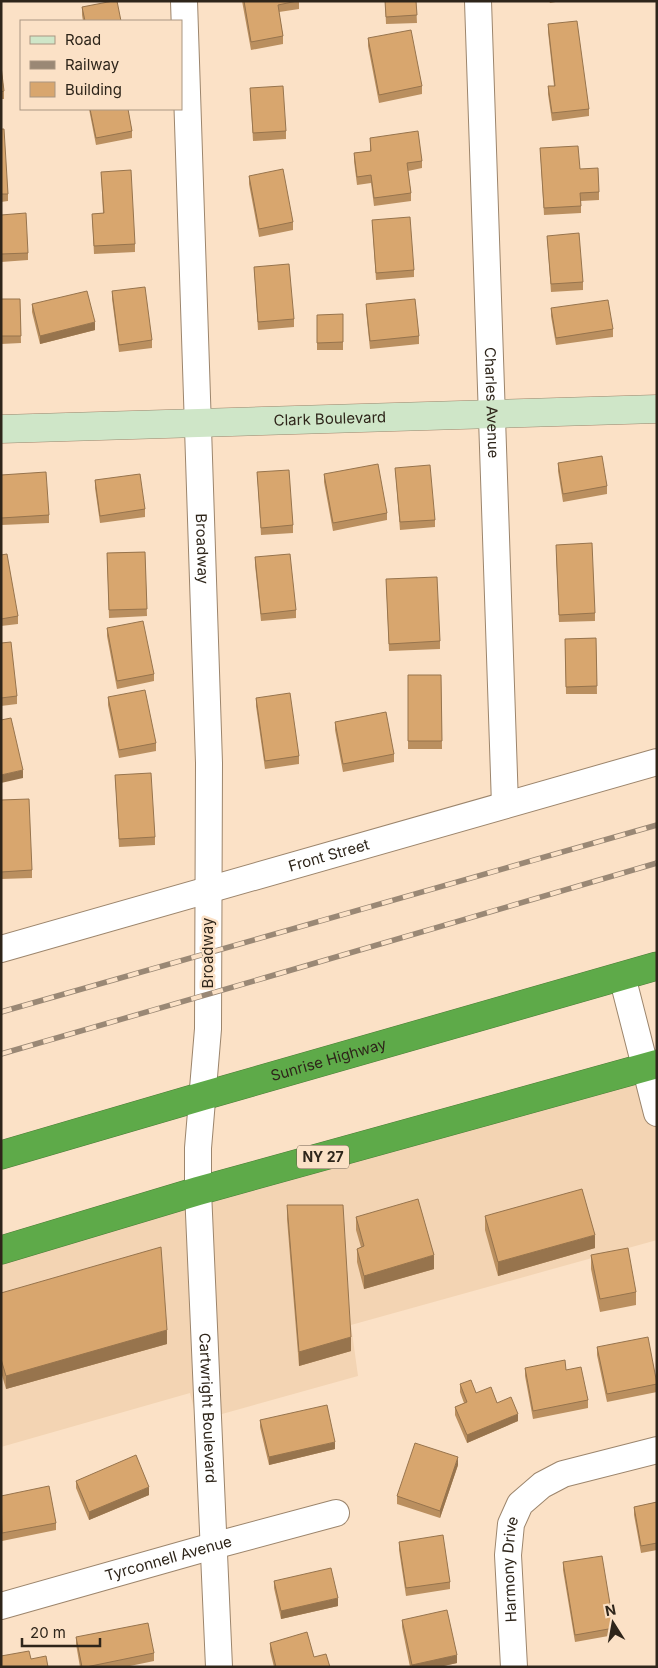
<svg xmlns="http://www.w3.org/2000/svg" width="658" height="1668" viewBox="0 0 658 1668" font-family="Inter,sans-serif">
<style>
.built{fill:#f3d4b3}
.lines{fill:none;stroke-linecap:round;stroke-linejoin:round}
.street-casing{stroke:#9c856c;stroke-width:28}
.secondary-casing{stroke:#9c856c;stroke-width:29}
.highway-casing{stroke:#4d7b39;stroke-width:29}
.street{stroke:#fff;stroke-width:26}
.secondary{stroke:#cfe6c8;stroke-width:28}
.highway{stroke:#5eaa49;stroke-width:28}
.rail-casing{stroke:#9a8875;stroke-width:5.5}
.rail{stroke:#fbe1c6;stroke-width:4;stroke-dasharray:11;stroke-linecap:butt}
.wall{fill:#ba8f5f}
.shaded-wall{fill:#97744d}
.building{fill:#d8a66e;stroke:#97744d}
.labels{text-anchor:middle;stroke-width:5;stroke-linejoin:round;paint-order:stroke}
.shield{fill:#fbe1c6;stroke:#6c5d4e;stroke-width:1}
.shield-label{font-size:14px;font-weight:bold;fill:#2e251a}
.street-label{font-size:15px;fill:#2e251a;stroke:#fbe1c6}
</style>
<rect width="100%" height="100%" fill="#fbe1c6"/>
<path class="built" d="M657,1078V1240L351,1325L358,1376L197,1421L190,1393L1,1447V1261Z"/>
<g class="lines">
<defs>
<g id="street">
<path id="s1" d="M184,1L209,763L208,1029L198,1148V1191L219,1667"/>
<path id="s2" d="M478,1L505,805"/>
<path id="s3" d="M1,949L657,762"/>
<path d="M622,976L657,1113"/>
<path id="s4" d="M1,1606L213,1546L336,1513"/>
<path id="s5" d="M514,1667L508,1555L511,1524L520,1504L542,1485L563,1474L657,1450"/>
</g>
<g id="secondary">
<path id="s6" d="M1,429L657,409"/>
</g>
<g id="highway">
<path id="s7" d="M1,1155L203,1096L657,966"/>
<path d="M1,1250L198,1191L657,1064"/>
</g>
</defs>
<use href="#street" class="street-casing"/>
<use href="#secondary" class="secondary-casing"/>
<use href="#highway" class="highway-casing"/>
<use href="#street" class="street"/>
<use href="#secondary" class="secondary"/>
<use href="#highway" class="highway"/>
<defs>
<path id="rail" d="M1,1012L657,825
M1,1054L264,978L657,863"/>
</defs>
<use href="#rail" class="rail-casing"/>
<use href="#rail" class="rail"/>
</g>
<path class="wall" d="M242,1H299V9L279,12L283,36V44L251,50Z
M385,1H416L417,23L386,24Z
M549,1H561L550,3Z
M82,7L121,21H83L82,15Z
M548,24L589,109V116L552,121L548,94V86H554L548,32Z
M368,38L422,86V94L379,103L368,46Z
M1,66L4,91V99H1Z
M250,88L286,131V139L253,141Z
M89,109H128L132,131V138L96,145Z
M1,129L8,194V201L1,202Z
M370,138L422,161V168L408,171L411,193V201L374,206L371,183L357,185L354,161V153L370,151Z
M540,148L580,169L599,192V200L581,201V213L544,215Z
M101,172L135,244V252L94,254L92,214L103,213Z
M249,176L293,222V230L259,237L249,184Z
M1,215L28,253V260L1,262Z
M372,220L414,270V277L376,280Z
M547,236L583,282V290L551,292Z
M254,267L294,319V327L258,330Z
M112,291L152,340V348L119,352L112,299Z
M1,299H20L21,343L1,344Z
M32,304L95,330L40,344L32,312Z
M366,304L419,336V344L370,349L366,311Z
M551,308L613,329V337L556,345L551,316Z
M317,315L343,342V350H317Z
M558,463L607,486V494L563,502L558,471Z
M395,468L435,520V527L400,530Z
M257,472L293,525V533L261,535Z
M324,474L387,513V520L333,531L324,482Z
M1,475L49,515V523L1,525Z
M95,480L145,509V517L100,523L95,488Z
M145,552L147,616L109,618L107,553Z
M556,553L595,613V621L559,622Z
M1,555L18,616V624L1,626Z
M255,557L296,610V618L261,621L255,565Z
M386,579L440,641V649L389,651Z
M107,628L154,674V681L117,689L107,636Z
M596,638L597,694H566L565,639Z
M1,643L17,696V704L1,706Z
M408,675H441L442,749H408Z
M108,697L156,743V751L119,758L108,705Z
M256,698L299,756V764L265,769L256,706Z
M335,722L394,754V762L343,772L335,730Z
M115,775L155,837V845L119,847Z
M1,800L32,870V878L1,879Z
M287,1205L351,1351L299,1366L287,1219Z
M485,1216L595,1248L498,1276L485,1230Z
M356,1217L434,1269L364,1289L357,1262V1249L361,1247L356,1230Z
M591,1255L636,1292V1305L600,1312L591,1269Z
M1,1293L167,1344L6,1389L1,1372Z
M597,1347L657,1382V1392L607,1402L597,1355Z
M525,1368L566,1370L588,1400V1408L533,1419L525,1376Z
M460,1384L476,1393L497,1403L518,1421L467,1443L455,1415V1407L464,1403L460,1392Z
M260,1420L335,1449L269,1465L260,1427Z
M458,1465L440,1518L397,1504V1496Z
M76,1481L149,1495L89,1520L76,1488Z
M1,1496L56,1523V1530L2,1541Z
M657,1502V1550L641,1553L634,1515V1507Z
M399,1542L450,1582V1589L406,1596L399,1550Z
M563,1562L614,1628V1635L575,1642L563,1570Z
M274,1581L338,1606L281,1619L274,1588Z
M402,1620L457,1663L439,1667H410L402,1627Z
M76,1637L154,1653V1661L125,1667H80L76,1644Z
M270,1643L330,1667H274L270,1651Z"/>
<path class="shaded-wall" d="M95,322V330L40,344V336Z
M23,770V778L1,783V775Z
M595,1235V1248L498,1276V1262Z
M434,1255V1269L364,1289V1276Z
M167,1330V1344L6,1389V1376Z
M351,1337V1351L299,1366V1352Z
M518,1414V1421L467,1443V1435Z
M335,1442V1449L269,1465V1457Z
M458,1457V1465L440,1518V1511Z
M149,1487V1495L89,1520V1512Z
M338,1598V1606L281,1619V1611Z
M457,1655V1663L439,1667H412V1665Z"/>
<path class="building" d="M113,1H117L121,21H85L82,7Z
M244,1H297L278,5L283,36L251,42Z
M385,1H416L417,15L386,17Z
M577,21L589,109L552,113L548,86H555L548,24Z
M411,30L422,86L379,95L368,38Z
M1,66L4,91L1,92Z
M283,86L286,131L253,133L250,88Z
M90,109H128L132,131L96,138Z
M1,129H4L8,194H1Z
M418,131L422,161L407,163L411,193L374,198L371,175L357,177L354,153L371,151L370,138Z
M578,146L580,169L598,168L599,192L580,193L581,206L544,208L540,148Z
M283,169L293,222L259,229L249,176Z
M131,170L135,244L94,246L92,214L104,213L101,172Z
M26,213L28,253L1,254V215Z
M410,217L414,270L376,273L372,220Z
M579,233L583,282L551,284L547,236Z
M289,264L294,319L258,322L254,267Z
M145,287L152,340L119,345L112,291Z
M87,291L95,322L40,336L32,304Z
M1,299H20L21,336H1Z
M415,299L419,336L370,341L366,304Z
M608,300L613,329L556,338L551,308Z
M343,314V342L317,343V315Z
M602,456L607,486L563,494L558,463Z
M378,464L387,513L333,523L324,474Z
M430,465L435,520L400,522L395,468Z
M289,470L293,525L261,528L257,472Z
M46,472L49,515L1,518V475Z
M140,474L145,509L100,516L95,480Z
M592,543L595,613L559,615L556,545Z
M145,552L147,609L109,610L107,553Z
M7,554L18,616L1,619V555Z
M290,554L296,610L261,614L255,557Z
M437,577L440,641L389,644L386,579Z
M143,621L154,674L117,681L107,628Z
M596,638L597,686L566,687L565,639Z
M11,642L17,696L1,698V643Z
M408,675H441L442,741H408Z
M145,690L156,743L119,750L108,697Z
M290,693L299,756L265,761L256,698Z
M386,712L394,754L343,764L335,722Z
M11,718L23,770L1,775V720Z
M151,773L155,837L119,839L115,775Z
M29,799L32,870L1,872V800Z
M582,1189L595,1235L498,1262L485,1216Z
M418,1199L434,1255L364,1276L357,1249L364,1246L356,1217Z
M287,1205H343L351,1337L299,1352Z
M161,1247L167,1330L6,1376L1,1359V1293Z
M628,1248L636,1292L600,1299L591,1255Z
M648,1337L657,1384L607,1394L597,1347Z
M565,1360L566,1370L581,1367L588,1400L533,1411L525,1368Z
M471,1380L476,1393L491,1387L497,1403L511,1397L518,1414L467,1435L455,1407L467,1402L460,1384Z
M327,1405L335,1442L269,1457L260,1420Z
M415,1443L458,1457L440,1511L397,1496Z
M136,1455L149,1487L89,1512L76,1481Z
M49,1486L56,1523L2,1533L1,1496Z
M657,1502V1543L641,1546L634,1507Z
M443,1535L450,1582L406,1588L399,1542Z
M602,1556L614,1628L575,1635L563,1562Z
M331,1568L338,1598L281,1611L274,1581Z
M447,1610L457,1655L412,1665L402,1620Z
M148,1623L154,1653L86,1667H82L76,1637Z
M307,1632L314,1657L326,1654L330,1667H276L270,1643Z
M29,1651L31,1659L46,1656L48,1667H1V1656Z"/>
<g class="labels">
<rect class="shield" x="297" y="1145.5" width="52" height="23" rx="4"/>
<g class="shield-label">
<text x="323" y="1162">NY 27</text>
</g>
<g class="street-label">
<text dy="5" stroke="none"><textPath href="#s2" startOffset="402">Charles Avenue</textPath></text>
<text dy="5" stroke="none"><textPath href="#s6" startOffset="329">Clark Boulevard</textPath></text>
<text dy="5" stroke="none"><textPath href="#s1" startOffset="548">Broadway</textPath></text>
<text dy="5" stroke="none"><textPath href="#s3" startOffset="341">Front Street</textPath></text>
<text transform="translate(208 953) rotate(-90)" y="5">Broadway</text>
<text dy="5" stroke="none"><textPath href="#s7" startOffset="341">Sunrise Highway</textPath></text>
<text dy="5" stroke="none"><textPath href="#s1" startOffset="1408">Cartwright Boulevard</textPath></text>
<text dy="5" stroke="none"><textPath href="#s4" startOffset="174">Tyrconnell Avenue</textPath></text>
<text dy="5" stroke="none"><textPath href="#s5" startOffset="98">Harmony Drive</textPath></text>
</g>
</g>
<rect width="658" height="1668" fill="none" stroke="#2e251a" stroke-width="5"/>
<rect x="20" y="20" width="162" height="90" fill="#fbe1c6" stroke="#a99681"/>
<rect x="30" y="36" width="25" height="8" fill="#cfe6c8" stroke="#a99681"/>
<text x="65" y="45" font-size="15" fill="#2e251a">Road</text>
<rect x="30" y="61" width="25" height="8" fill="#9a8875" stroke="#a99681"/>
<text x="65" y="70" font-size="15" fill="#2e251a">Railway</text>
<rect x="30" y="82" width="25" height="15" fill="#d8a66e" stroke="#a99681"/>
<text x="65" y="95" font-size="15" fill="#2e251a">Building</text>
<g transform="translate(613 1623) rotate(349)" stroke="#fbe1c6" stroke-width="4" paint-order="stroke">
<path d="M0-4L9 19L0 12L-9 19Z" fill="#2e251a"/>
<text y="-8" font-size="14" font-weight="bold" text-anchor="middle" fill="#2e251a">N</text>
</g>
<path d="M22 1638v8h78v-8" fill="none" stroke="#2e251a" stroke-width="2.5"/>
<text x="30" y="1638" font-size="15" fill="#2e251a" stroke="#fbe1c6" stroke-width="4" paint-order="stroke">20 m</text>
</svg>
